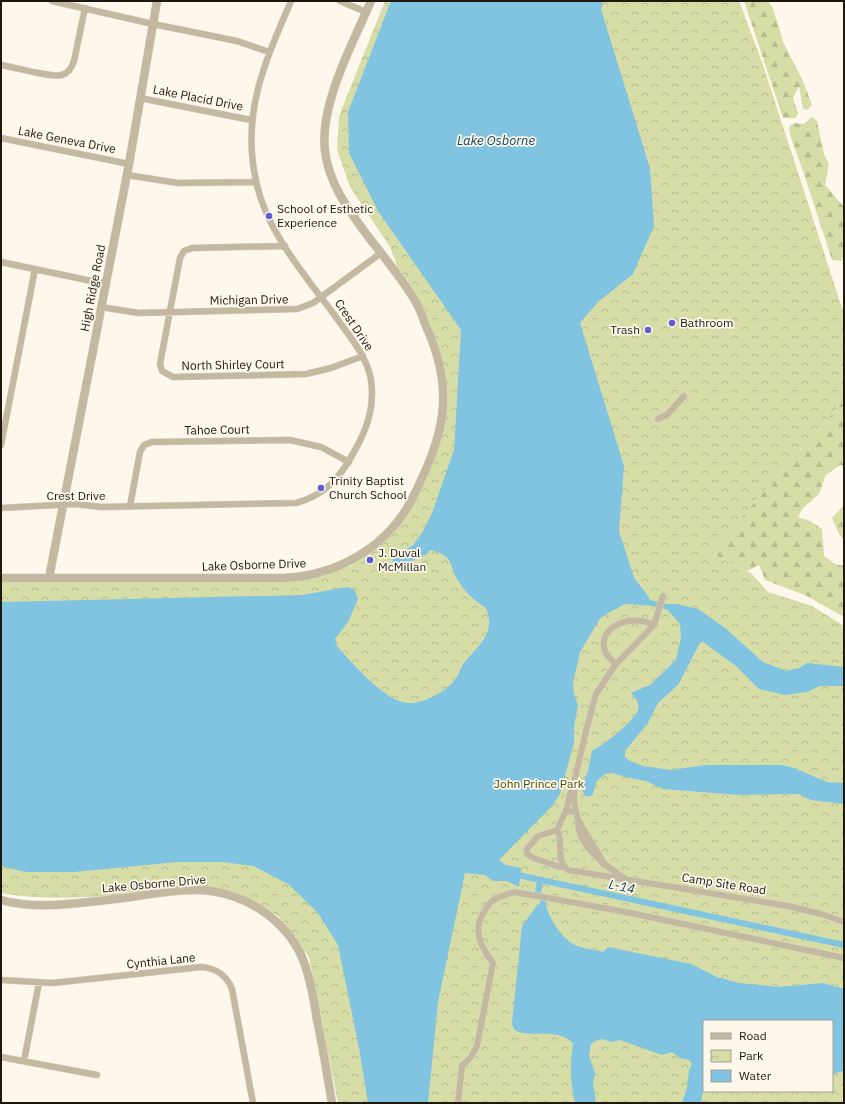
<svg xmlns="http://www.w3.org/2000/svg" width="845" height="1104" viewBox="0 0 845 1104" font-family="'IBM Plex Sans',sans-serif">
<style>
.forest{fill:url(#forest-firs)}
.park{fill:url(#park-crowns);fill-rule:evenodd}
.water{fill:#81c4e2}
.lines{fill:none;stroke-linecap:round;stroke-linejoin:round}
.canal{stroke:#81c4e2;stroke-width:6}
.minor-casing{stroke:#dad4c8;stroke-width:7}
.tertiary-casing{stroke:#dad4c8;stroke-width:9}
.minor{stroke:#c3b8a0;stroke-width:6}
.tertiary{stroke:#c3b8a0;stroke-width:8}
.poi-dot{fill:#615cd5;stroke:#fef8ec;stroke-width:1.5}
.labels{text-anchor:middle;stroke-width:3.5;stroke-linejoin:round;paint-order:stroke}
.street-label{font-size:12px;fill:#1d170d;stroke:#fef8ec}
.poi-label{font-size:12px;fill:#1d170d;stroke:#fef8ec;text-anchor:start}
.park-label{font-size:12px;fill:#494e05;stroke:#fef8ec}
.water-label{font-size:13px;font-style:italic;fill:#0c465b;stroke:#fef8ec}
</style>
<defs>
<pattern id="forest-firs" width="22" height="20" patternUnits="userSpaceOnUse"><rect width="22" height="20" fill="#d6dda6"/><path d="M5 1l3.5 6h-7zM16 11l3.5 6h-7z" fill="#b7bd8e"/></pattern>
<pattern id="park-crowns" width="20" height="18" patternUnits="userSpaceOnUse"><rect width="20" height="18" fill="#d6dda6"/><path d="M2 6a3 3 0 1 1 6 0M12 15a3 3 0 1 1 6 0" fill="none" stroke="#b7bd8e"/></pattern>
</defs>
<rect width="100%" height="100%" fill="#fef8ec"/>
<path class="forest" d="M744,1H768L773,8L784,44L803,81L812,105L807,110L803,109L799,86L793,98L798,113L796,118H783Z
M812,117L817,121L824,154L829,164L825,185L844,207V257L841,261L832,260L804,174L790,135L789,127L794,123L804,124Z
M844,400V466L840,465L826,475L819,494L802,509L798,517L810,521L822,529L824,556L835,564L844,566V617L807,596L765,580L759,565L747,571L710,553Z
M844,505V540L839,534L832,518Z"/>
<path class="park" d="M385,1H739L763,65L844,314V400L710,553L751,573L768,592L812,606L844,626V1103H338L309,957L279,917L261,905L241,895L204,887L189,886C127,894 63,904 1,893V581L324,575L352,565L370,552L421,486L437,453L446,411L444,368L436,339L405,286L390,247L350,187L337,150L339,116ZM704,1021H832V1091H704Z"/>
<path class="water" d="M391,1H603L601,9L611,42L650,168L654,226L633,274L598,302L580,323L624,466L619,531L634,578L646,593L650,600L667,604H677L698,609L724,627L763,662L786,671L799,668L807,663L844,667V686H820L807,692L785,695L759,689L736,666L703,642L700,643L678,685L658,703L648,723L625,751V757L630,761L643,766L670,770L707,765H782L794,768L827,782L844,783V804L811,800L798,794L739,795L663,789L646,781L625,777L612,773L605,774L597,781L592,796H585L581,788L588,771L592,751C603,746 634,721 638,710C640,703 635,698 631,693L650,685L676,660L681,637L680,624L668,610L655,606L625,604L601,617L580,652L576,670L573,681L574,694L578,705L574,726V742L560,794L552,806L499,860L506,865L521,868L519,887L507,881H493L485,875L465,873L438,1002L428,1103H368L359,1048L338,945L318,913L288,884L253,866L223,862H178L74,872H26L1,866V602L303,595L347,587L354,589L358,599L348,622L335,639L337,646C352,663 384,701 408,703C424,704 448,691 457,677C459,674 460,670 462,666C476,646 497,636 486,608C475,601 467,594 459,582C447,565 457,556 430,550L427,554L401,566L393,563L392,559L413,545L422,533L432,513L454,450L461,330L378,211L349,153L348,112Z
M538,904L546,906C550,919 562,939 575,945C583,949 594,949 603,952L608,947L691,964L717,977L739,983L779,987L823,983L844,989V1071L832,1074V1021H704V1084L701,1103H682L687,1088L689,1070L692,1064L689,1060L680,1058L672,1052L662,1055L620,1040L611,1042L603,1039L595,1041L591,1044L589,1056L595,1073L593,1083L596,1103H575C570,1080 570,1066 573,1043C557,1028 538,1037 519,1032C515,1031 513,1028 512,1023L522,926Z"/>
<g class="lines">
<path class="canal" d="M513,874L844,945
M538,892L540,880
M543,903V905"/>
<defs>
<path id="minor" d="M52,1L153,24L237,41L269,52
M340,1L366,12
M1,65C14,67 51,78 62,75C69,73 72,67 74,61L85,8
M140,98L251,120
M1,138L129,164
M127,175L178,183L256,182
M285,246L192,248L184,251L180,258L160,364L162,371L173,377L306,374L331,368L363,356
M1,262L106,284
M101,307L139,313L297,309L313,303L381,253
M658,419L668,414L684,396
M1,445L35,269
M130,506L140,452L144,445L152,442L290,440L321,447L349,462
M1,508L75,504L101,507L296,503C325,495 340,478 354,452C367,429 375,407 371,380C367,357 351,338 338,320C307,277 267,234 256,181C241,113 265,62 291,1
M616,664C584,640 620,609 654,625
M566,811L572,787
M578,824C579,846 607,867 624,878
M557,830C565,843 554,857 568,870L788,906L821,914L844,922
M603,864L601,858L578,820L574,803L575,778L587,727L596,694L616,664L654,625L663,596
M564,867H560L533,858L527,854V849L538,836L557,830L566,811L576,812
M1,980L53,983L201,967C216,968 227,976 232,989L253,1103
M1,1057L97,1075
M24,1061L39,983
M458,1103L462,1066L471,1057L477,1046L493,963C481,947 472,931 484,912C486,909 488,904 491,902C497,897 506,895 514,892L626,912L844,958"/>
<path id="tertiary" d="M1,578H285C337,575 386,548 411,501C443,438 457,394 426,326C423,319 421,311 417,304C405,282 383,256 367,235C348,209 329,184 325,151C319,105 353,43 371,1
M49,578L129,164L157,1
M1,900C37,910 78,903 115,899C143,896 184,887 211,891C249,896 285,921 301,955C310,975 314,999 317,1020C323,1047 327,1075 332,1103"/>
</defs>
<use href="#minor" class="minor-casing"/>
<use href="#tertiary" class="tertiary-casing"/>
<use href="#minor" class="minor"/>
<use href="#tertiary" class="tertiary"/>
</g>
<g class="poi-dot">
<circle cx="269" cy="216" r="4"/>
<circle cx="672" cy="323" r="4"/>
<circle cx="648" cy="330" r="4"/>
<circle cx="321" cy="488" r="4"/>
<circle cx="370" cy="560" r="4"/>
</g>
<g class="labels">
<g class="street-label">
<text transform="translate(198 98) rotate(11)" y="4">Lake Placid Drive</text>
<text transform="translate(67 140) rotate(11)" y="4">Lake Geneva Drive</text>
<text transform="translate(93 288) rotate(-79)" y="4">High Ridge Road</text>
<text transform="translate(249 300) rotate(-1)" y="4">Michigan Drive</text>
<text transform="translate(354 325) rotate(56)" y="4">Crest Drive</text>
<text transform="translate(233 365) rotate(-1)" y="4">North Shirley Court</text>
<text transform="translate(217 430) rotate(-1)" y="4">Tahoe Court</text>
<text x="76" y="500">Crest Drive</text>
<text transform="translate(254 565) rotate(-2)" y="4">Lake Osborne Drive</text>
<text transform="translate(154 884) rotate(-5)" y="4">Lake Osborne Drive</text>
<text transform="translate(724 884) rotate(9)" y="4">Camp Site Road</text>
<text transform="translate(161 961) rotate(-6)" y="4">Cynthia Lane</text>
</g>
<g class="poi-label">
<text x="277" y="213">School of Esthetic<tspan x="277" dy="14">Experience</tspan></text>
<text x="680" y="327">Bathroom</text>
<text x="640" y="334" text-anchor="end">Trash</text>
<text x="329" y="485">Trinity Baptist<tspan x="329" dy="14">Church School</tspan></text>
<text x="378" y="557">J. Duval<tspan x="378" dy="14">McMillan</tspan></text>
</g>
<g class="park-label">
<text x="539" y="788">John Prince Park</text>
</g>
<g class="water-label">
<text x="496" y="145">Lake Osborne</text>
<text transform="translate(622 886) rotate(12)" y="5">L-14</text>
</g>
</g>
<rect width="845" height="1104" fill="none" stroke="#1d170d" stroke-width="4"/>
<rect x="703" y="1020" width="130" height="72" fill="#fef8ec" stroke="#a49e93"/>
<rect x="711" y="1033" width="20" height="6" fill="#c3b8a0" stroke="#a49e93"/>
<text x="739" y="1040" font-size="12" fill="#1d170d">Road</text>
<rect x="711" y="1050" width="20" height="12" fill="url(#park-crowns)" stroke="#a49e93"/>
<text x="739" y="1060" font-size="12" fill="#1d170d">Park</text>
<rect x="711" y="1070" width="20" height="12" fill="#81c4e2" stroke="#a49e93"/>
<text x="739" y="1080" font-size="12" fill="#1d170d">Water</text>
</svg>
